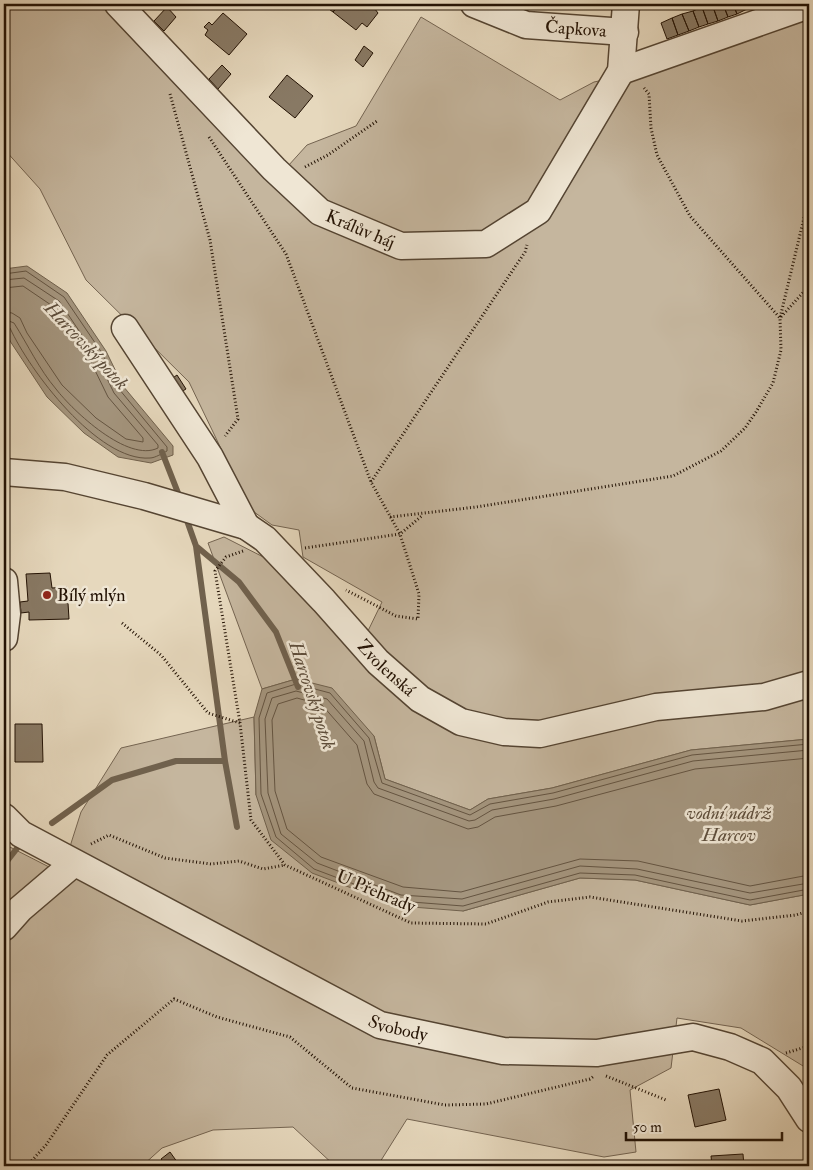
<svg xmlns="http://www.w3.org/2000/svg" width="813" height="1170" viewBox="0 0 813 1170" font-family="'IM FELL Double Pica',serif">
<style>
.green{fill:#c5b69e;stroke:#746451}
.water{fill:#a4957e;stroke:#70614d}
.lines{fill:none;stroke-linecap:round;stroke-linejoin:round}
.shore{stroke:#645441;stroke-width:1}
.stream{stroke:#70614d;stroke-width:6}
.building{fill:#887964;stroke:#231204}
.minor-casing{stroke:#544432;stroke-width:29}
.path{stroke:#231204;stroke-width:3;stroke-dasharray:1 2.5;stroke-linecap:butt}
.minor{stroke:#efe6d4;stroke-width:26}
.poi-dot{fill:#8f2418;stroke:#efe6d4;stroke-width:2}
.labels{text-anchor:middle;stroke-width:5;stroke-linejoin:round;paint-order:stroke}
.street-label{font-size:18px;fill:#231204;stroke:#efe6d4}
.poi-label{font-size:18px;fill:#231204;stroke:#efe6d4;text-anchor:start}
.water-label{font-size:19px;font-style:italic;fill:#5d4d3b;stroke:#efe6d4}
</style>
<rect width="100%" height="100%" fill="#e6d8bd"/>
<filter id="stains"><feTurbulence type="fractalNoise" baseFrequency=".004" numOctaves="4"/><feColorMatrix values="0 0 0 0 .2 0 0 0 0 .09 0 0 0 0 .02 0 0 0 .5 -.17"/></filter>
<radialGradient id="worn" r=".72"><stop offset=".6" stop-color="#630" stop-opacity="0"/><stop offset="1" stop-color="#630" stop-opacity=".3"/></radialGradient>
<path class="green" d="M4,4H118L288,166L307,145L356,126L421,17L560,100L594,82L637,73L809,11V678L537,727L466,716L421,689L366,635L382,602L303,557L299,530L272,525L250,509L189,382L86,280L40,189L4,149Z
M224,537L277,564L461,731L809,691V739L691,750L552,788L488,799L470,810L385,779L374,736L296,679L262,689L208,543Z
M254,717L256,795L463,911L580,878L635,880L750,905L809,894V1067L808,1069L741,1028L677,1018L671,1068L630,1090L636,1152L604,1157L407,1119L380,1162L335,1166L293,1127L213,1130L162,1148L142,1166H4V937L59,881L81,812L121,748Z
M4,844L55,870L4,915Z"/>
<path class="water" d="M27,266L67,293L106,351L123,386L173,446V455L151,463L118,457L84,433L47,397L10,341L4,325V269Z
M296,679L332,688L374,736L385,779L470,810L488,799L552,788L691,750L809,739V894L750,905L635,880L580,878L463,911L399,906L312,873L271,840L256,795L254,717L262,689Z"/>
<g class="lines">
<path class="shore" d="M4,274L26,271L64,297L102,353L119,389L167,447V451C163,453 155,458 150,458C98,462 29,370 10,328L4,325
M4,280L24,278L59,301L96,356L114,393L158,445V448C128,463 73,411 56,389C39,369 28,345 14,323L4,319
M4,288L23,286L54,307L90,360L108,397L143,438V442L126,439L96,418L62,385L27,333L20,318L12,313L4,312
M809,744L692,755L553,793L490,804L470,815L382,783L369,738L330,693L296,684L267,693L259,718L261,794L276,837L314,869L399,901L463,906L580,873L635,875L750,900L809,889
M809,750L693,761L554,799L492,810L475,820L469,821L378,788L374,782L364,741L327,699L296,691L272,698L265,719L268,793L281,834L317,863L401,895L462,899L580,866L637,869L750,893L809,883
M809,758L695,769L556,806L495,817L478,827L468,829L374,794L367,784L357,745L322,705L297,698L278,704L272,720L275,791L287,829L321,857L403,887L461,892L580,859L638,861L750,886L809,875"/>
<path class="stream" d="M162,452L180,498
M185,515L196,546L239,582L276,632L298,687
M196,546L225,761
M52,823L112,780L176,761H225L237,827
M4,865L18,847"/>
</g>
<path class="building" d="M322,4H340L333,12Z
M340,4H371L378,13L367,27L362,23L356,30L333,12Z
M712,4H723L728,17L718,21Z
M712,4L718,21L708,24L702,7Z
M723,4H733L737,14L728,17Z
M733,4H743L745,10L737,14Z
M743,4H753L755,7L745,10Z
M167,7L176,17L164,31L154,21Z
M702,7L708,24L699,27L693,11Z
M693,11L699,27L689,31L682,14Z
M223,13L247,34L229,55L205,35L208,30L204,27L209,22L212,25Z
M682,14L689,31L678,35L672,18Z
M672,18L678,35L667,39L661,23Z
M364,46L373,53L363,67L355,60Z
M222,65L231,74L218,89L209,79Z
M287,75L313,96L295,118L269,97Z
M177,375L186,389L176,395L167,382Z
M50,573L52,588L67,587L69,619L29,620V612L21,613L20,602L28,601L26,574Z
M15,724H42L43,762H15Z
M719,1089L726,1120L695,1127L688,1095Z
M170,1152L180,1166H166L161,1159Z
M743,1154L744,1166H712L711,1156Z"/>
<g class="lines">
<defs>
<g id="minor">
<path id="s1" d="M118,4L274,169L320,212L401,246L486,244L538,211L621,71L626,4"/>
<path id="s2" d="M474,4L526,25L625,32"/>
<path d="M621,71L809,5"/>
<path d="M125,328L210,457L246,526"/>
<path id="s3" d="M4,472L65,477L144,496L246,526L265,539L324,601L378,662L420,699L461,722L504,732L540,734L656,707L764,697L809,684"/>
<path d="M4,581L7,614L4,638"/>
<path id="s4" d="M4,817L21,834L380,1025L503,1051L597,1053L693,1037L730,1047L762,1061L789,1088L809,1119"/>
<path d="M4,927L20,909L74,863"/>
</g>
</defs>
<use href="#minor" class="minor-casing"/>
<path class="path" d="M170,94L210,240L238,419L225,436
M209,137L286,254L371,482L400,534L419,594L418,619L396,616L346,590
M305,167L328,155L377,121
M809,197L780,318L809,286
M371,482L525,252L527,245
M390,517L476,507L673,476L721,451L745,428L756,412L773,383L781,350L780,318L690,216L657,155L651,128L649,94L644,88
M305,548L400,534L423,515
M243,551L226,557L215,571L240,723L251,820L285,865L411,923L486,924L548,902L590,897L742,921L796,915L809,911
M122,623L161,655L208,713L240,723
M91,844L109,835L165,858L211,864L239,861L263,869L285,865
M786,1053L809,1046
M606,1076L666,1100
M27,1166L46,1145L107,1055L174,999L217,1017L290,1037L352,1088L445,1105L486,1104L590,1079L594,1076"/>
<use href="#minor" class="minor"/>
</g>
<circle class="poi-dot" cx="47" cy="595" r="5"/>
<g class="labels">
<g class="street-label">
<text dy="6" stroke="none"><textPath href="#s2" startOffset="106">Čapkova</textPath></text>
<text dy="6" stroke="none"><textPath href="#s1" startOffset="334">Králův háj</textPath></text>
<text dy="6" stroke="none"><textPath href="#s3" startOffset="449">Zvolenská</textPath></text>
<text transform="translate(376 891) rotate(23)" y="6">U Přehrady</text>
<text dy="6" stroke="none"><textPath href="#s4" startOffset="449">Svobody</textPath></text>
</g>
<g class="poi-label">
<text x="57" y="601">Bílý mlýn</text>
</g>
<g class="water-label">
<text transform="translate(87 345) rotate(47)" y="7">Harcovský potok</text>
<text transform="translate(313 695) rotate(72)" y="7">Harcovský potok</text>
<text x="729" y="819">vodní nádrž<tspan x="729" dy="22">Harcov</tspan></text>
</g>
</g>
<rect width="813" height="1170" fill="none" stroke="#e6d8bd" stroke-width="20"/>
<rect x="5" y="5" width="803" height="1160" fill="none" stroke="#231204" stroke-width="2.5"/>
<rect x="10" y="10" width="793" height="1150" fill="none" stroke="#231204"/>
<path d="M626 1132v8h156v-8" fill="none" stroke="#231204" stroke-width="2.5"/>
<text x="633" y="1132" font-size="15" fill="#231204" stroke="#efe6d4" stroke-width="4" paint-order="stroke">50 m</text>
<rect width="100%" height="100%" filter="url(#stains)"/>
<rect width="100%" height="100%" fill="url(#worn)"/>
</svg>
